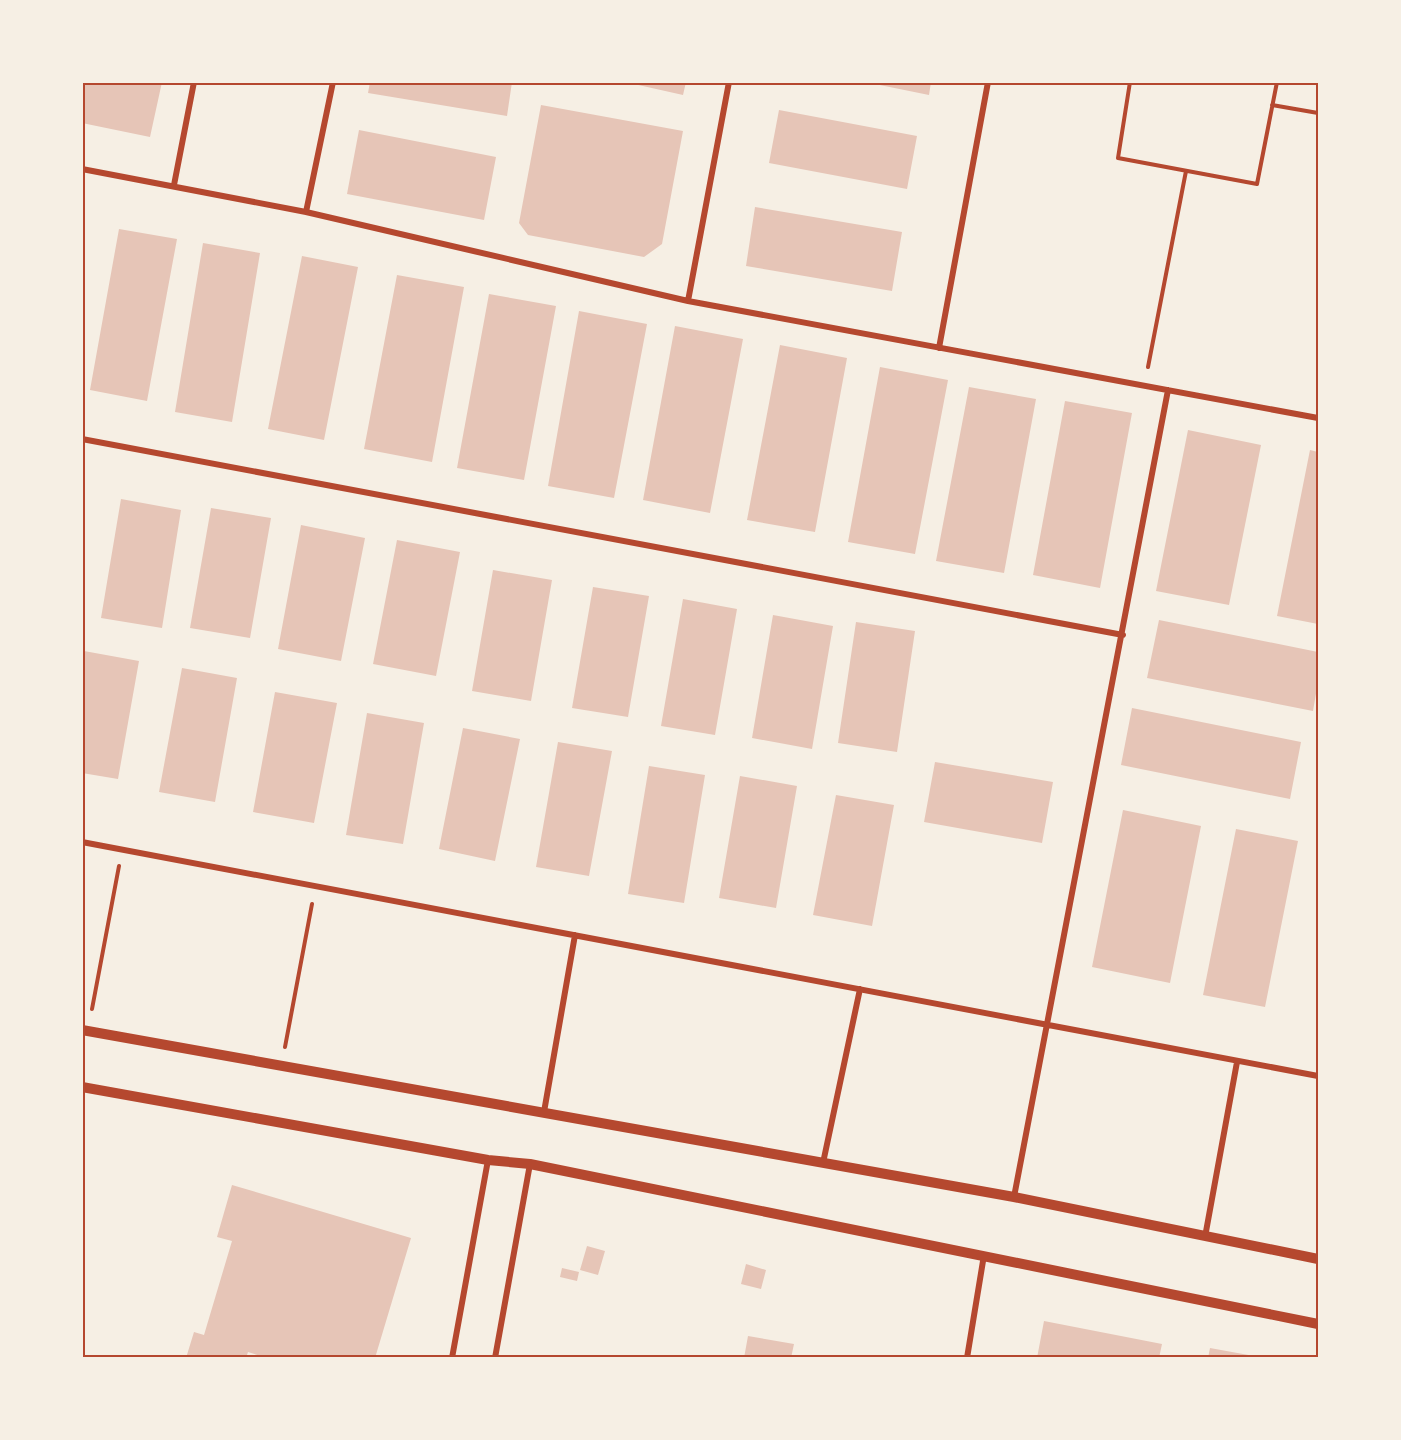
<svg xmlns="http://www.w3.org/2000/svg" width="1401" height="1440" viewBox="0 0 1401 1440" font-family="'Nunito Sans',sans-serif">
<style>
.building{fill:#e6c5b7}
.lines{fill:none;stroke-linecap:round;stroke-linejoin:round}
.path{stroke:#b5482f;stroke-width:4}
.minor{stroke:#b5482f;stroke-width:6}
.tertiary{stroke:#b5482f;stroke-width:10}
.neatline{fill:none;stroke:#b5482f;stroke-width:2}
</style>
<rect width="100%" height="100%" fill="#f6efe4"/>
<path class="building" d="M82,82H162L150,137L82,123Z
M370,82H512L507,116L368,93Z
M625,82H686L683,95Z
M865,82H931L929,95Z
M541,105L683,131L662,244L644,257L528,235L519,223Z
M779,110L917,136L907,189L769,163Z
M359,130L496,157L484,220L347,194Z
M755,207L902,232L892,291L746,266Z
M119,229L177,239L147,401L90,390Z
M203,243L260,253L232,422L175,412Z
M302,256L358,267L324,440L268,429Z
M397,275L464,287L432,462L364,449Z
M489,294L556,306L524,480L457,468Z
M579,311L647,324L614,498L548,486Z
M675,326L743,339L710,513L643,500Z
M780,345L847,358L815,532L747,520Z
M880,367L948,380L915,554L848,542Z
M969,387L1036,399L1004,573L936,561Z
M1065,401L1132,413L1100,588L1033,575Z
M1188,430L1261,445L1229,605L1156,591Z
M1310,450L1318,452V624L1277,616Z
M121,499L181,510L162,628L101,618Z
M211,508L271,518L250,638L190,628Z
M301,525L365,538L341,661L278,649Z
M397,540L460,552L436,676L373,664Z
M493,570L552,580L531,701L472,691Z
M593,587L649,596L628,717L572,708Z
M683,599L737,609L715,735L661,726Z
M773,615L833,626L812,749L752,738Z
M1159,620L1318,652V682L1313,711L1147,678Z
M856,622L915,631L897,752L838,743Z
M84,651L139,661L118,779L82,773Z
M182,668L237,678L215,802L159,792Z
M275,692L337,703L314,823L253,812Z
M1132,708L1301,742L1290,799L1121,765Z
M367,713L424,723L403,844L346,835Z
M463,728L520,739L495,861L439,849Z
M558,742L612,751L589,876L536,867Z
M935,762L1053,782L1042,843L924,822Z
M649,766L705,775L684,903L628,894Z
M740,776L797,786L776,908L719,898Z
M836,795L894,805L872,926L813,915Z
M1123,810L1201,826L1170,983L1092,967Z
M1236,829L1298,841L1265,1007L1203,995Z
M232,1185L411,1238L375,1358H267L248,1352L246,1358H186L194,1332L204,1335L232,1241L217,1237Z
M587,1246L605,1251L598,1275L580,1270Z
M746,1264L766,1270L761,1289L741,1284Z
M562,1268L579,1272L577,1281L560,1277Z
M1044,1321L1162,1344L1159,1358H1037Z
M748,1336L794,1344L791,1358H744Z
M1210,1348L1254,1356V1358H1208Z"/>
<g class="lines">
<path class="path" d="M1130,82L1118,158L1257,184L1277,82
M1272,105L1318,113
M1148,367L1186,171
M92,1009L119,866
M285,1047L312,904"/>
<path class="minor" d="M82,169L306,212L688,301L1318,418
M174,185L194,82
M306,212L333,82
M688,301L729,82
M939,348L988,82
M82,439L1123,635
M82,842L1318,1076
M544,1112L575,935
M823,1163L860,989
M1014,1197L1168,390
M1205,1237L1237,1062
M452,1358L488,1160
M495,1358L530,1164
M967,1358L984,1255"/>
<path class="tertiary" d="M82,1030L1014,1197L1318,1259
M82,1087L488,1160L530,1164L1318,1324"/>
</g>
<rect width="1401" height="1440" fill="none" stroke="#f6efe4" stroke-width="168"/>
<rect x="84" y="84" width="1233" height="1272" class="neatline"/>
</svg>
